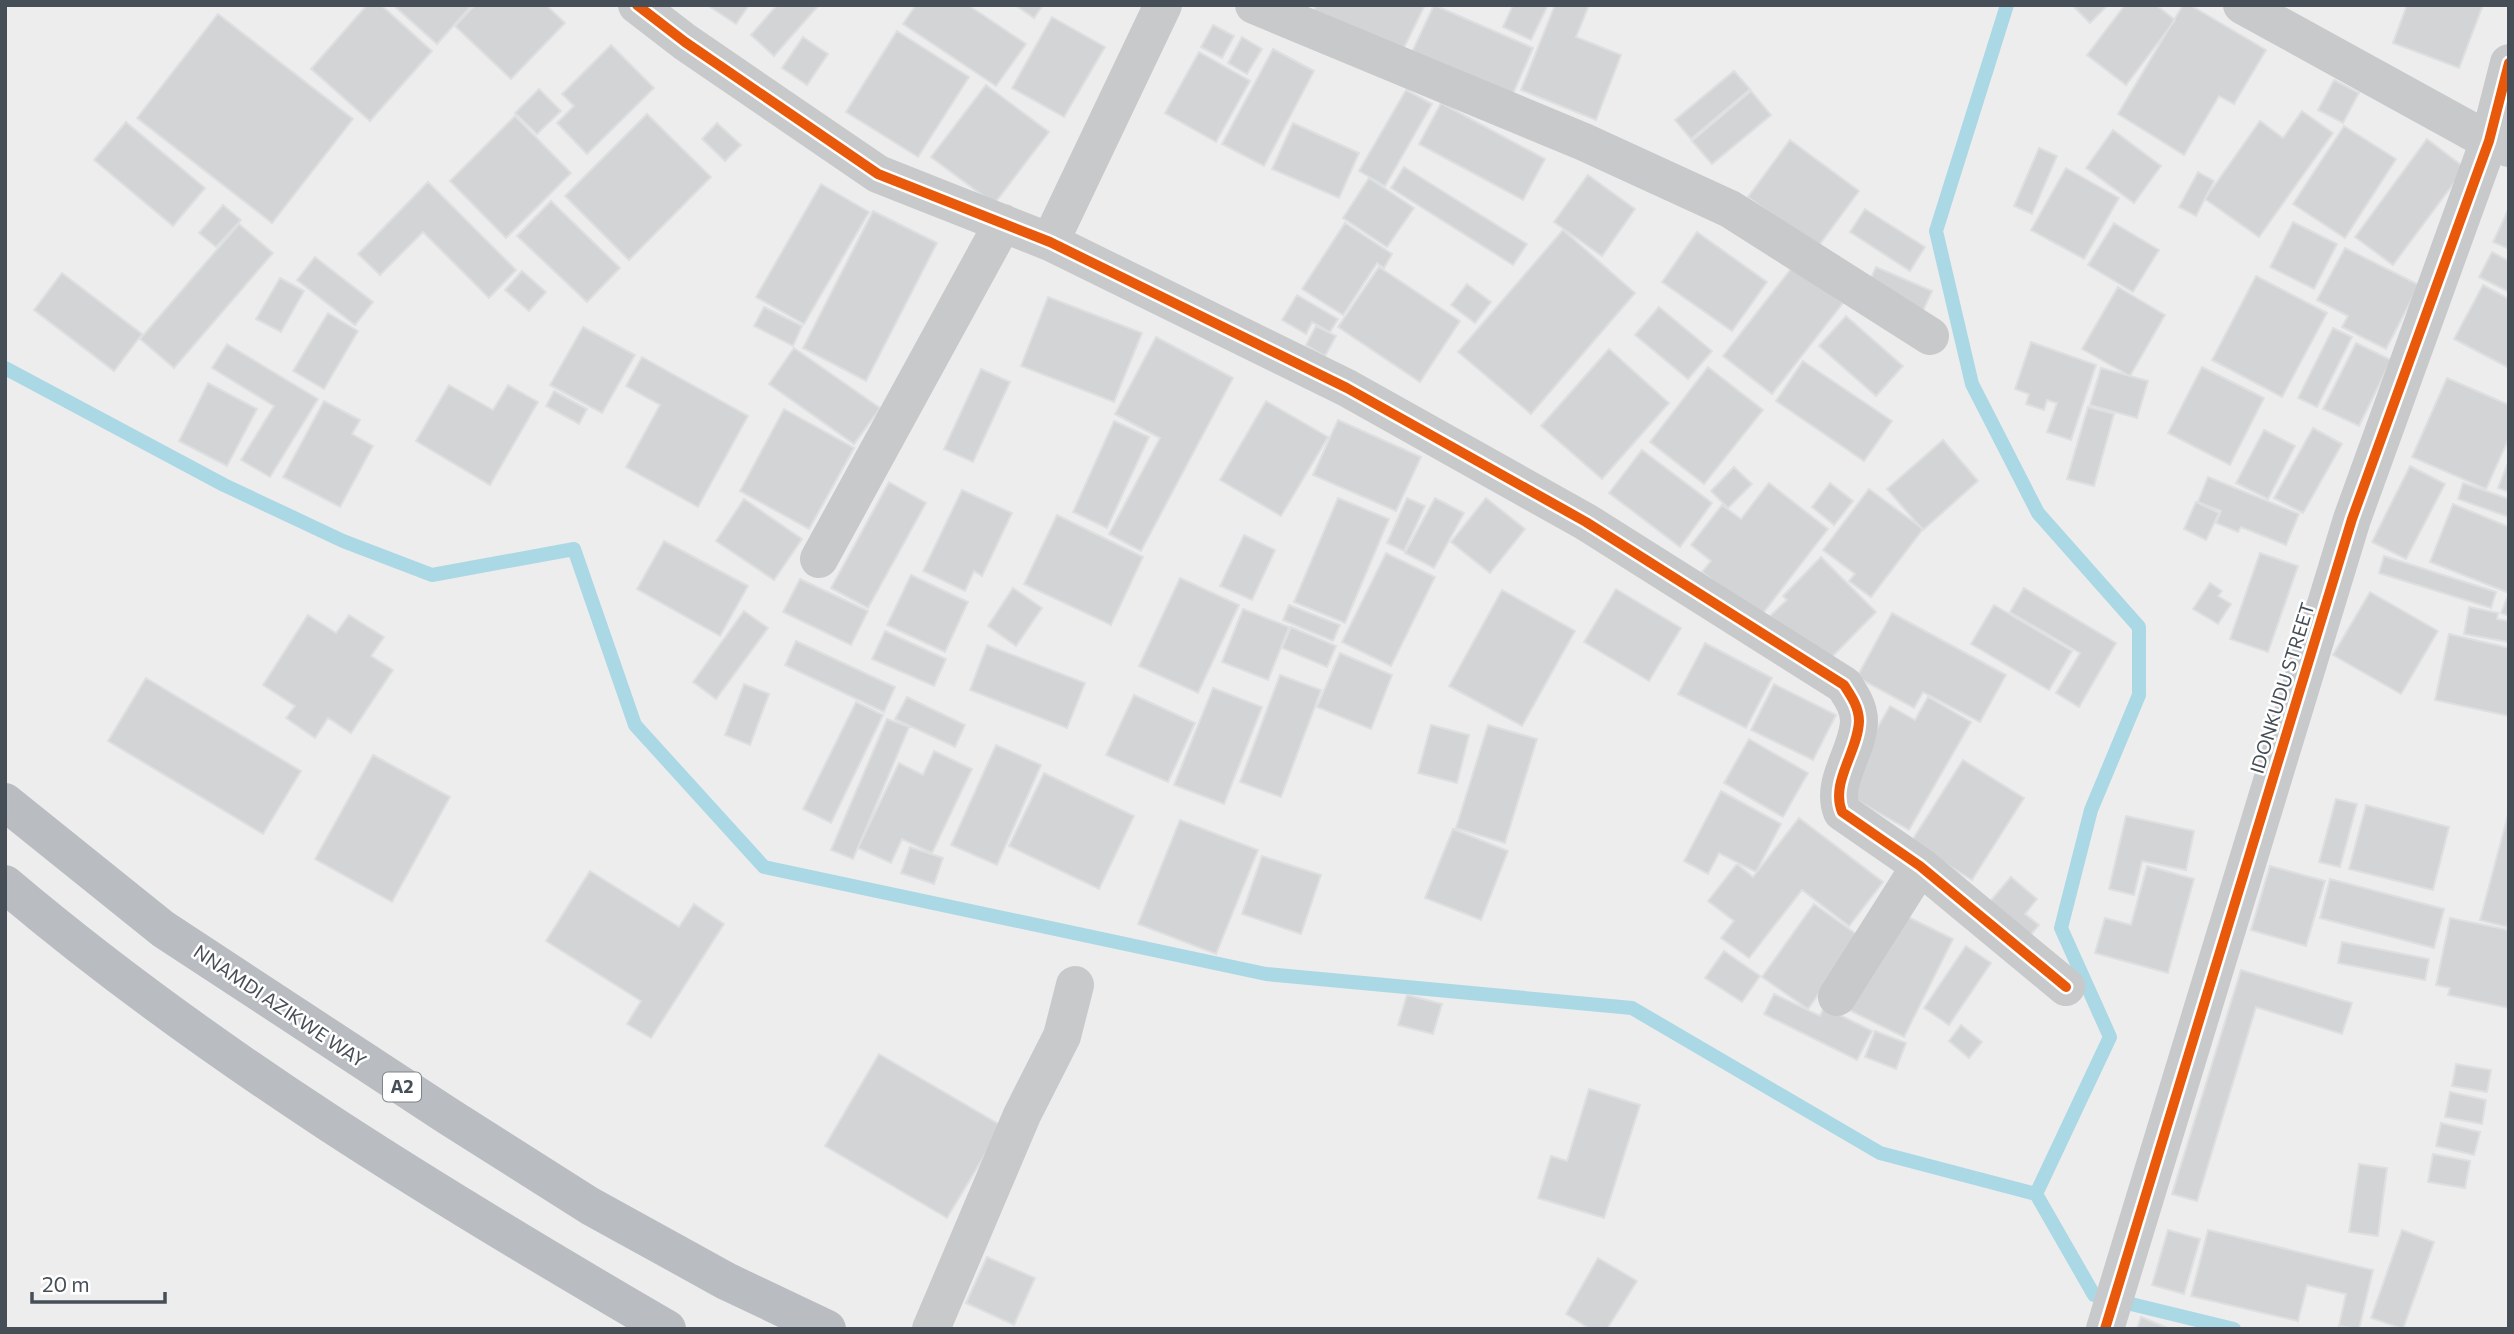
<svg xmlns="http://www.w3.org/2000/svg" width="2514" height="1334" viewBox="0 0 2514 1334" font-family="Commissioner,sans-serif">
<style>
.lines{fill:none;stroke-linecap:round;stroke-linejoin:round}
.stream{stroke:#abd8e5;stroke-width:14}
.building{fill:#d3d4d6;stroke:#dedfe0;stroke-width:2}
.minor{stroke:#c7c9cb;stroke-width:38}
.highway{stroke:#b9bdc1;stroke-width:38}
.cycleway-casing{stroke:#fff;stroke-width:15}
.cycleway{stroke:#e8590c;stroke-width:10}
.labels{text-anchor:middle;stroke-width:5;stroke-linejoin:round;paint-order:stroke}
.shield{fill:#fff;stroke:#7e8489;stroke-width:2}
.shield-label{font-size:18px;font-weight:bold;fill:#464f57}
.street-label{font-size:19px;fill:#464f57;stroke:#fff}
</style>
<rect width="100%" height="100%" fill="#ededed"/>
<g class="lines">
<path class="stream" d="M2007,5L1936,231L1972,384L2038,513L2139,627V695L2091,810L2061,928L2110,1037L2036,1194L2094,1295L2234,1329
M5,368L224,485L343,541L432,575L574,549L635,725L764,867L1266,974L1632,1008L1880,1153L2036,1194"/>
</g>
<path class="building" d="M367,5H381L432,51L370,121L311,69Z
M393,5H472L437,44Z
M475,5H546L565,23L511,79L455,26Z
M707,5H749L736,24Z
M777,5H819L774,56L751,35Z
M916,5H968L1026,44L996,86L903,24Z
M1015,5H1043L1034,18Z
M1316,5H1425L1401,54L1314,11Z
M1434,5L1533,48L1511,98L1411,54Z
M1513,5H1548L1531,40L1503,27Z
M1555,5H1589L1576,37L1621,55L1596,120L1521,90Z
M2072,5H2108L2090,23Z
M2125,5H2156L2175,20L2126,85L2087,55Z
M2183,5H2190L2266,50L2234,104L2219,96L2184,155L2118,114Z
M2407,5H2483L2459,68L2393,43Z
M218,14L353,119L272,223L137,118Z
M1052,17L1105,47L1064,117L1012,88Z
M1213,25L1234,36L1222,58L1201,47Z
M897,31L969,77L918,157L846,112Z
M803,37L828,54L807,85L782,68Z
M1242,37L1262,49L1247,74L1228,63Z
M611,45L654,88L587,154L557,123L574,106L562,94Z
M1273,49L1314,71L1264,166L1222,144Z
M1199,52L1250,81L1216,142L1165,113Z
M1734,71L1750,89L1691,139L1675,120Z
M2334,80L2359,93L2343,123L2318,110Z
M986,85L1049,132L994,204L931,157Z
M539,89L561,111L537,134L515,113Z
M1406,90L1432,104L1385,186L1359,171Z
M1751,91L1771,115L1712,164L1692,141Z
M1441,103L1545,159L1523,200L1419,144Z
M2302,111L2333,133L2259,237L2205,199L2260,121L2283,138Z
M647,114L711,177L629,260L565,196Z
M515,116L571,173L506,238L450,181Z
M126,122L205,188L173,226L94,160Z
M717,123L741,145L725,161L702,139Z
M1293,123L1359,153L1339,198L1272,169Z
M2344,126L2396,159L2345,238L2293,204Z
M2113,130L2161,166L2134,203L2086,168Z
M2427,139L2465,168L2393,265L2355,237Z
M1790,140L1859,191L1817,248L1748,197Z
M2039,148L2057,156L2032,214L2014,206Z
M1404,167L1527,244L1513,265L1391,188Z
M2066,168L2119,198L2084,259L2031,230Z
M2198,172L2214,181L2196,216L2179,207Z
M1588,175L1635,209L1602,256L1554,222Z
M1369,178L1414,208L1387,247L1343,218Z
M428,182L516,270L489,298L423,232L380,275L358,254Z
M821,184L869,212L804,324L756,297Z
M551,201L620,268L587,302L517,236Z
M223,205L241,220L216,247L199,233Z
M2509,208V249L2493,242Z
M1865,209L1925,247L1910,271L1850,232Z
M873,211L937,243L866,381L803,348Z
M2293,222L2337,244L2314,289L2270,267Z
M1345,223L1392,254L1384,268L1377,263L1343,315L1302,289Z
M2114,223L2159,250L2133,292L2088,265Z
M239,224L273,253L174,368L140,339Z
M1563,230L1635,293L1531,414L1458,352Z
M1697,232L1767,282L1732,331L1662,282Z
M2345,248L2419,285L2386,349L2342,327L2348,316L2317,300Z
M2492,252L2509,261V292L2479,277Z
M315,257L373,302L355,325L297,280Z
M1794,265L1843,303L1772,394L1723,356Z
M1379,267L1460,321L1420,382L1338,327Z
M1876,267L1932,291L1923,311L1867,287Z
M522,271L546,292L529,311L505,290Z
M62,273L142,334L114,371L34,310Z
M2256,276L2327,313L2282,397L2212,360Z
M280,278L304,291L281,332L256,319Z
M1467,284L1491,302L1475,323L1451,305Z
M2483,285L2509,299V368L2454,339Z
M2118,287L2165,315L2130,376L2082,349Z
M1297,295L1338,319L1330,332L1312,322L1306,334L1282,320Z
M1048,297L1142,333L1114,402L1021,366Z
M764,307L802,326L793,346L754,326Z
M1659,307L1712,351L1688,379L1635,335Z
M328,313L358,331L324,389L293,371Z
M1846,316L1903,366L1876,396L1819,346Z
M1316,326L1336,336L1325,356L1306,345Z
M583,327L635,355L602,413L550,385Z
M2333,328L2352,337L2317,407L2298,398Z
M1156,337L1233,378L1141,551L1109,534L1160,438L1115,414Z
M2031,342L2096,365L2071,440L2047,432L2057,403L2047,400L2044,410L2026,404L2029,394L2015,389Z
M2356,343L2391,360L2359,426L2323,409Z
M227,344L318,399L270,477L241,460L274,406L212,368Z
M794,348L880,408L854,444L769,384Z
M1609,349L1669,403L1602,479L1541,426Z
M642,357L748,416L698,507L626,467L660,405L626,386Z
M1803,361L1892,421L1864,461L1776,401Z
M1708,367L1763,410L1704,484L1650,442Z
M2202,367L2264,398L2230,465L2168,433Z
M2101,368L2148,381L2137,418L2090,405Z
M981,369L1010,382L973,462L944,449Z
M2447,378L2509,405V438L2486,489L2412,457Z
M208,383L257,409L227,466L179,441Z
M449,385L493,410L508,385L538,402L490,485L416,441Z
M554,391L587,409L579,424L546,406Z
M324,401L360,420L352,434L373,446L340,507L283,477Z
M1266,401L1328,437L1281,516L1220,480Z
M2088,407L2114,414L2094,486L2067,479Z
M784,409L854,448L809,529L740,491Z
M1338,420L1421,457L1396,511L1313,475Z
M1114,421L1149,437L1107,528L1073,512Z
M2313,428L2342,444L2303,513L2274,498Z
M2264,430L2295,446L2268,499L2236,483Z
M1943,440L1978,481L1923,530L1887,489Z
M1642,450L1712,503L1680,547L1609,493Z
M2509,460V492L2498,488Z
M2410,466L2445,484L2406,559L2372,542Z
M1734,467L1752,484L1728,508L1711,491Z
M2208,477L2299,514L2286,545L2241,527L2238,532L2216,523L2221,511L2198,502Z
M889,482L926,503L868,608L831,588Z
M1769,483L1828,529L1760,617L1702,572L1711,561L1691,545L1722,505L1741,519Z
M1830,483L1853,501L1834,525L1812,507Z
M2463,483L2509,499V517L2458,499Z
M1869,489L1923,529L1871,597L1849,581L1855,574L1823,550Z
M962,490L1012,513L982,576L974,571L965,591L923,571Z
M1338,498L1389,519L1345,623L1294,602Z
M1407,498L1425,506L1404,551L1387,543Z
M1435,498L1464,513L1434,568L1405,553Z
M1486,498L1525,529L1490,573L1451,542Z
M744,499L802,539L774,580L716,541Z
M2196,502L2219,513L2206,540L2184,529Z
M2453,504L2509,527V593L2430,562Z
M1057,515L1143,557L1111,625L1024,584Z
M1244,535L1275,550L1252,600L1220,586Z
M664,541L748,586L720,636L637,589Z
M1386,553L1435,577L1391,666L1342,642Z
M2260,553L2298,566L2268,652L2230,639Z
M2384,556L2496,592L2491,608L2379,573Z
M1821,557L1876,612L1822,667L1770,616L1787,600L1783,596Z
M911,575L968,602L945,652L887,625Z
M1180,578L1239,605L1198,693L1139,666Z
M800,579L868,611L851,645L783,612Z
M2210,583L2222,591L2218,596L2231,604L2218,624L2193,609Z
M1013,588L1042,608L1016,646L988,626Z
M2024,588L2116,643L2079,707L2056,693L2080,653L2010,612Z
M1616,589L1681,628L1649,681L1584,642Z
M1502,590L1575,631L1522,726L1449,686Z
M2370,592L2438,631L2401,694L2333,655Z
M2509,593V616L2501,613Z
M1289,605L1340,625L1333,641L1283,620Z
M1994,605L2072,651L2049,690L1971,644Z
M2469,607L2498,613L2497,619L2509,621V642L2464,634Z
M1243,609L1289,627L1268,680L1222,662Z
M744,611L768,628L716,699L693,682Z
M1892,613L2006,675L1980,722L1923,692L1914,708L1857,677Z
M308,615L336,633L349,615L384,637L371,656L393,670L351,733L328,718L315,738L286,718L295,706L263,685Z
M1291,627L1336,646L1327,667L1282,648Z
M885,631L946,659L934,686L872,659Z
M2449,634L2509,648V716L2435,700Z
M796,641L895,687L884,712L785,665Z
M1705,643L1772,678L1746,728L1678,694Z
M987,645L1085,683L1067,728L970,690Z
M1340,653L1392,675L1371,729L1317,707Z
M1280,675L1321,690L1281,797L1240,782Z
M146,678L301,771L263,834L108,741Z
M744,684L769,694L750,745L725,735Z
M1774,684L1836,715L1813,760L1751,730Z
M1213,688L1262,707L1224,804L1174,785Z
M1134,695L1195,723L1168,782L1106,755Z
M907,697L965,725L955,747L895,719Z
M1928,697L1971,722L1909,830L1841,791L1890,706L1915,720Z
M856,702L883,715L831,823L803,809Z
M887,719L909,727L853,859L831,850Z
M1431,725L1469,735L1457,783L1418,773Z
M1488,725L1537,739L1505,843L1456,828Z
M1749,739L1808,773L1783,817L1724,783Z
M996,745L1041,765L997,865L951,845Z
M934,751L972,769L932,853L902,839L891,863L858,848L899,763L923,775Z
M373,755L450,797L392,902L315,859Z
M1963,760L2024,798L1972,880L1911,842Z
M1044,773L1134,816L1099,889L1009,846Z
M1721,791L1781,824L1756,872L1719,853L1708,874L1684,861Z
M2336,799L2357,804L2340,867L2319,862Z
M2366,805L2449,827L2433,890L2349,869Z
M2509,811V918L2507,927L2480,920Z
M2126,816L2194,831L2186,870L2142,861L2134,895L2109,889Z
M1799,818L1883,882L1849,926L1802,890L1749,958L1721,938L1734,921L1708,901L1737,864L1753,877Z
M1180,820L1258,850L1216,954L1138,924Z
M1453,829L1508,851L1481,920L1425,898Z
M910,847L943,858L934,884L901,873Z
M1262,856L1321,875L1301,934L1242,914Z
M2147,866L2194,879L2168,973L2095,953L2105,918L2131,925Z
M2270,866L2325,881L2306,946L2251,930Z
M590,871L679,927L694,904L724,924L651,1038L627,1024L641,1001L546,941Z
M2011,877L2037,899L2025,914L2039,925L2021,946L1981,912Z
M2330,879L2444,909L2434,948L2320,918Z
M1814,904L1859,936L1808,1009L1762,977Z
M1896,911L1953,939L1904,1037L1847,1009Z
M2450,918L2509,930V1008L2448,995L2450,988L2436,985Z
M2342,942L2429,959L2425,980L2338,963Z
M1966,946L1991,963L1949,1025L1924,1008Z
M1724,951L1760,976L1742,1002L1705,978Z
M2241,970L2352,1003L2342,1034L2256,1007L2197,1201L2172,1194Z
M1774,994L1820,1016L1824,1007L1872,1031L1857,1060L1764,1014Z
M1407,995L1442,1004L1433,1034L1398,1025Z
M1961,1025L1982,1042L1969,1058L1949,1041Z
M1875,1031L1906,1043L1896,1069L1865,1057Z
M879,1054L1002,1126L947,1218L825,1146Z
M2456,1064L2491,1070L2487,1092L2452,1086Z
M1589,1089L1640,1105L1604,1218L1538,1198L1551,1156L1567,1161Z
M2450,1092L2486,1100L2482,1124L2445,1117Z
M2441,1123L2480,1132L2474,1155L2436,1146Z
M2433,1154L2470,1161L2465,1188L2428,1182Z
M2359,1164L2387,1168L2378,1236L2349,1232Z
M2168,1230L2200,1239L2184,1294L2152,1285Z
M2208,1230L2373,1270L2359,1329L2339,1326L2346,1294L2307,1285L2298,1321L2191,1296Z
M2402,1230L2434,1242L2403,1329L2371,1318Z
M987,1257L1035,1278L1014,1325L966,1303Z
M1598,1258L1637,1281L1607,1329H1590L1566,1314Z
M2141,1317L2170,1329H2137Z"/>
<g class="lines">
<path class="minor" d="M637,5L685,42L878,174L1050,242L1347,388L1586,522L1844,685C1851,696 1859,707 1859,721C1858,752 1830,782 1842,812L1920,866L2066,987
M1254,5L1584,142L1730,209L1930,336
M2242,5L2489,141L2509,148
M1050,242L1163,5
M819,559L1003,223
M1837,997L1920,866
M931,1329L1022,1115L1062,1036L1075,985
M2105,1329L2352,519L2489,141L2509,63"/>
<path class="highway" d="M5,802L163,929L448,1116L590,1206L726,1281L827,1329
M5,884C208,1056 437,1195 667,1329"/>
<defs>
<path id="cycleway" d="M637,5L685,42L878,174L1050,242L1347,388L1586,522L1844,685C1851,696 1859,707 1859,721C1858,752 1830,782 1842,812L1920,866L2066,987
M2105,1329L2352,519L2489,141L2509,63"/>
</defs>
<use href="#cycleway" class="cycleway-casing"/>
<use href="#cycleway" class="cycleway"/>
</g>
<g class="labels">
<rect class="shield" x="383" y="1072.5" width="38" height="29" rx="5"/>
<g class="shield-label">
<text x="402" y="1093">A2</text>
</g>
<g class="street-label">
<text transform="translate(2282 688) rotate(-73)" y="7">IDONKUDU STREET</text>
<text transform="translate(280 1006) rotate(34)" y="7">NNAMDI AZIKWE WAY</text>
</g>
</g>
<rect width="2514" height="1334" fill="none" stroke="#464f57" stroke-width="14"/>
<path d="M32 1292v10h133v-10" fill="none" stroke="#464f57" stroke-width="3.5"/>
<text x="42" y="1292" font-size="21" fill="#464f57" stroke="#ffffff" stroke-width="5" paint-order="stroke">20 m</text>
</svg>
